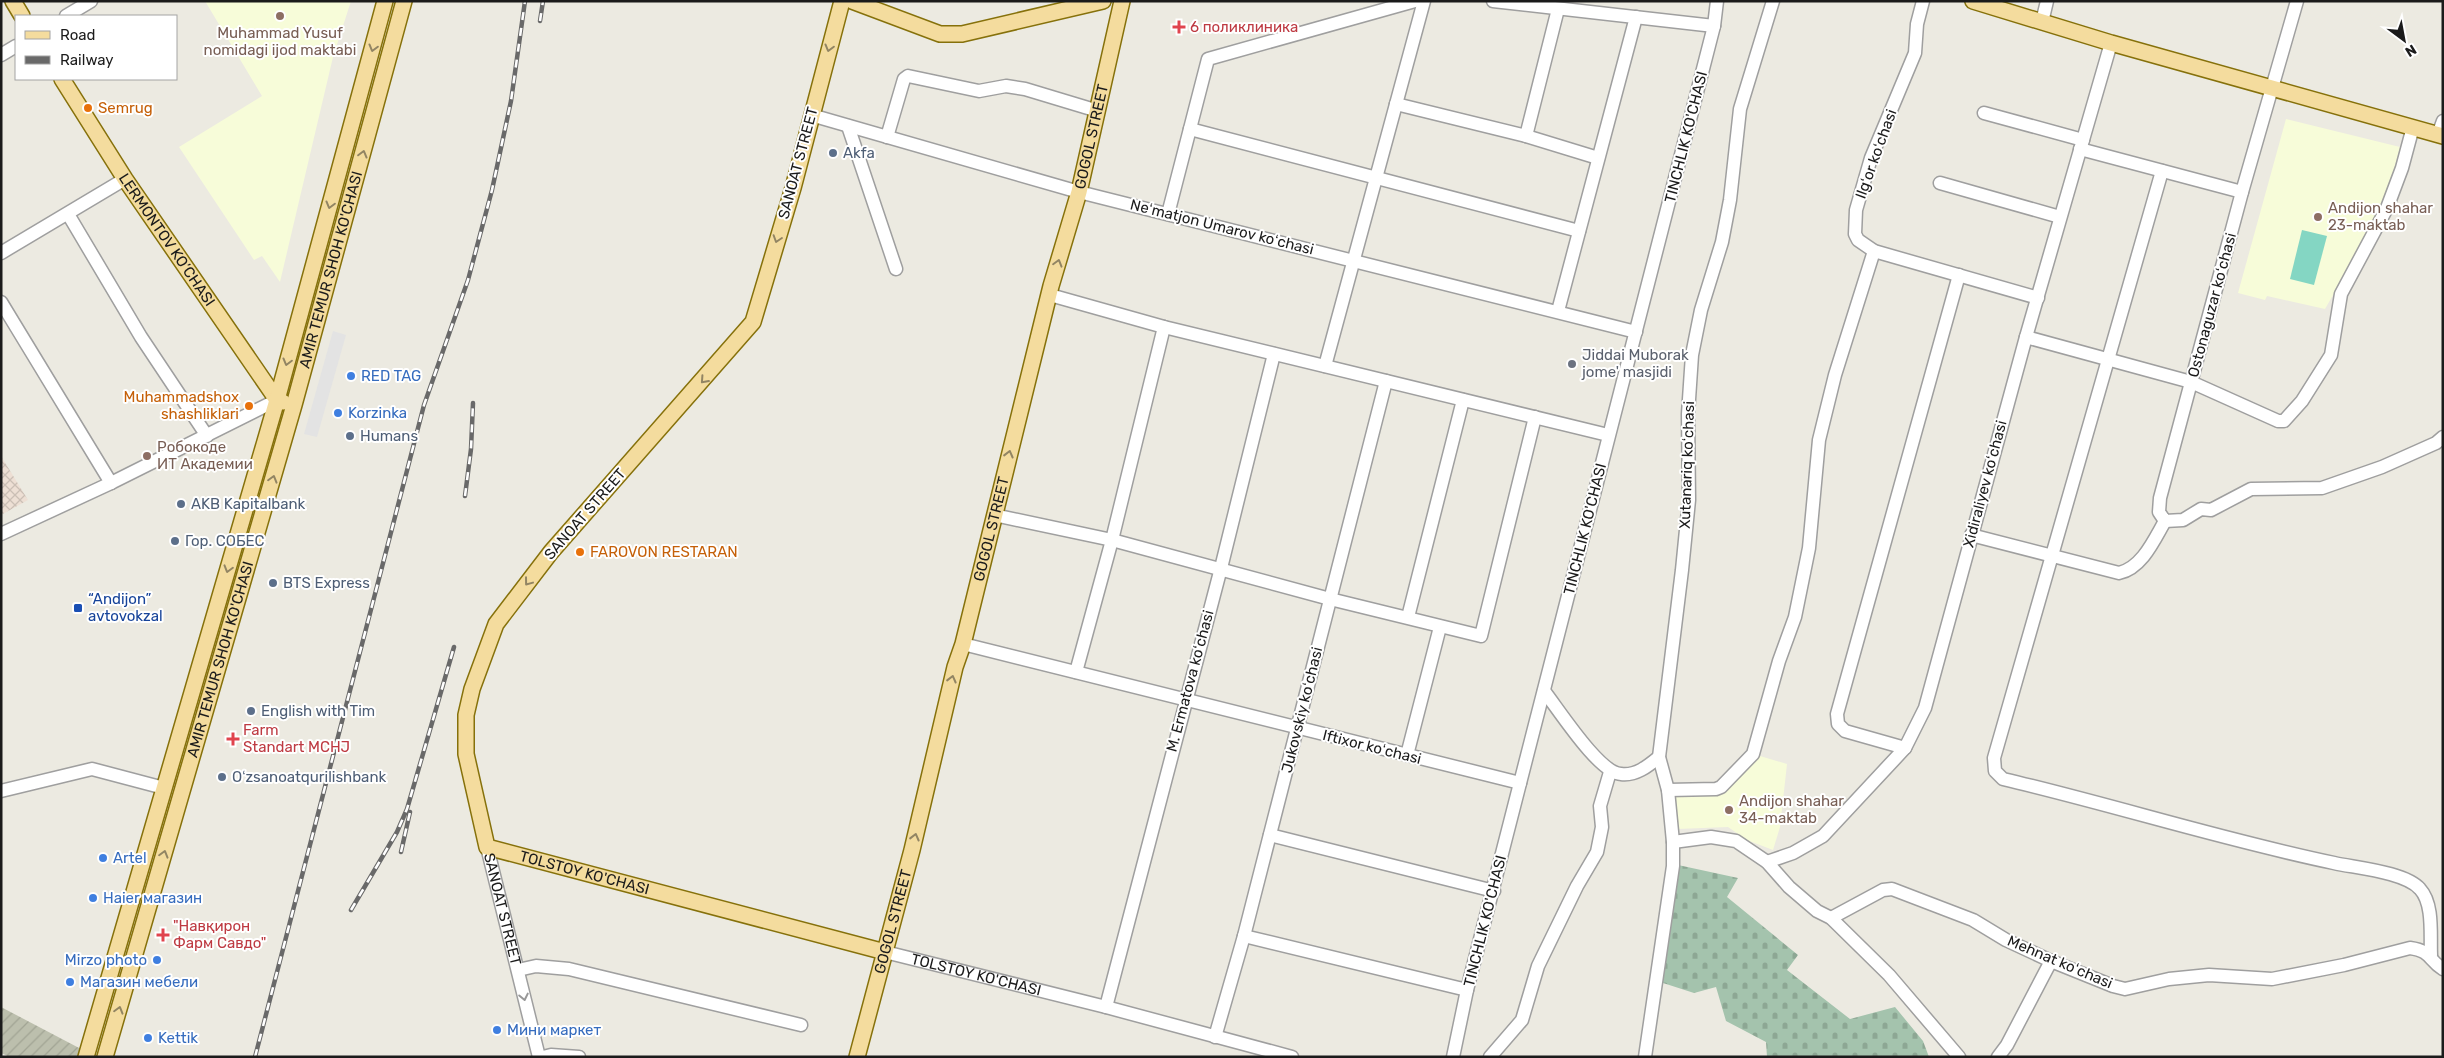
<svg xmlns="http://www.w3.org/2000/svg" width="2444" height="1058" viewBox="0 0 2444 1058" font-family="Rubik,sans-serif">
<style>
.education{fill:#f7fcd9}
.military{fill:url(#military-cross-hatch)}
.construction{fill:url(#construction-furrows)}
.cemetery{fill:url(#cemetery-stones)}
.pitch{fill:#84d6c3}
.parking{fill:#e3e3e3}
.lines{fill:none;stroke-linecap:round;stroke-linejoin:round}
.minor-casing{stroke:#9f9f9f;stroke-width:15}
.major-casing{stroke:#86710b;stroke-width:18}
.minor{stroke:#fff;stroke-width:12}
.major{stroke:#f4dc9e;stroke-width:15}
.rail-casing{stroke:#696969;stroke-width:4.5}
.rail{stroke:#fff;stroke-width:2.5;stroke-dasharray:8;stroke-linecap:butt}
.oneway{stroke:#928563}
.oneway2{stroke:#989898}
.education-dot{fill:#8d6e63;stroke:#fff;stroke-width:2}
.health-dot{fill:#e0444e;stroke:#fff;stroke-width:2}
.food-dot{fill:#e8710a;stroke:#fff;stroke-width:2}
.service-dot{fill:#5c6f8a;stroke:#fff;stroke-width:2}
.worship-dot{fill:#6b7280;stroke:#fff;stroke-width:2}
.shop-dot{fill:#3f7fe0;stroke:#fff;stroke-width:2}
.transit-dot{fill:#1a4fb4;stroke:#fff;stroke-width:2}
.labels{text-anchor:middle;stroke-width:4;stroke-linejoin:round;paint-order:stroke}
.health-label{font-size:15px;fill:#be3a42;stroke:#fff;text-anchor:start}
.education-label{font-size:15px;fill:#785e54;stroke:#fff;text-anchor:start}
.food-label{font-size:15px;fill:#c56008;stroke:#fff;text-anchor:start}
.street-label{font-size:15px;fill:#1b1b1b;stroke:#fff}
.service-label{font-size:15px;fill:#4e5e75;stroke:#fff;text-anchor:start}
.worship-label{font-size:15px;fill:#5b616d;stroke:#fff;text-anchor:start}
.shop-label{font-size:15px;fill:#366cbe;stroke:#fff;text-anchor:start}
.transit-label{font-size:15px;fill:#164399;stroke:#fff;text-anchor:start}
</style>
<defs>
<pattern id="military-cross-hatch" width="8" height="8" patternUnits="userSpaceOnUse" patternTransform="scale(1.25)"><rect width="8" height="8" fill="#eddfd4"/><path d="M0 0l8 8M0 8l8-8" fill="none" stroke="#cbbfb5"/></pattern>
<pattern id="construction-furrows" width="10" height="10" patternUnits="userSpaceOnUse" patternTransform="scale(1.25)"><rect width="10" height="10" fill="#bcbfad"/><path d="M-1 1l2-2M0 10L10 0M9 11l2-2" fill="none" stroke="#a1a494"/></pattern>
<pattern id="cemetery-stones" width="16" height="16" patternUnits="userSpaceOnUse" patternTransform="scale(1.25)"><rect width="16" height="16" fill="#a4c3ad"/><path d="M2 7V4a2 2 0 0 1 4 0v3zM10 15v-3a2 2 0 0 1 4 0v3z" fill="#8da794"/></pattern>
</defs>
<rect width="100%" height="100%" fill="#eceae1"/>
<path class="education" d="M205,1H351L333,57L280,282L262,256L254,260L179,147L262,96Z
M2286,119L2400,147L2384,206L2325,309L2267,296L2265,300L2238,293Z
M1760,756L1787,764L1780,827L1773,850L1747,840L1728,827L1677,829L1675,794H1721Z"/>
<path class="military" d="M1,456L28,500L1,515Z"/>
<path class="construction" d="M1,1007L81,1049L79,1057H10L1,1053Z"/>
<path class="cemetery" d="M1678,865L1738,878L1727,897L1798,955L1787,970L1850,1019L1895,1007L1923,1041L1929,1057H1767L1766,1042L1726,1021L1716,987L1694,993L1660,982Z"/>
<path class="pitch" d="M2302,230L2327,236L2314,285L2290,279Z"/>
<path class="parking" d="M333,331L346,335L317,437L304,434Z"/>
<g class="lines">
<defs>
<g id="minor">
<path d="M1493,1L1714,26"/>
<path d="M1923,1L1917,24L1915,53L1871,158L1856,210L1855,234L1858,240L1874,251L2038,298"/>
<path d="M2297,1L2242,192L2160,498L2159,512L2165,521L2183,520L2201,509L2211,510L2251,489L2322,488L2382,467L2436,443L2443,437"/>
<path d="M66,16L91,1"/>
<path d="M2042,22L2047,1"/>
<path d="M1,55L16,46"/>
<path d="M1396,104L1526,136L1598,158"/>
<path d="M1984,113L2083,140"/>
<path d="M811,115L1079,192L1636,332"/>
<path d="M848,126L896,269"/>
<path d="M1190,129L1579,231"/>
<path d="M2438,135L2443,121"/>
<path d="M1526,136L1558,9"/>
<path d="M887,137L904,79L908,76L979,91L1006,86L1025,89L1098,111"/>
<path d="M2080,149L2242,192"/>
<path d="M2162,171L1994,758L1995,771L2003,779C2114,805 2223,840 2334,863C2356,868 2405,872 2420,889C2434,904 2430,936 2431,955"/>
<path d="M1940,183L2060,217"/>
<path d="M68,214L141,337L207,436"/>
<path d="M1168,214L1208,59L1415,1"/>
<path d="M1,253L125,179"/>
<path d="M1050,295L1164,327L1608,435"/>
<path d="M1,302L111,483"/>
<path d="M1558,311L1636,17"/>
<path d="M2026,337L2191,382L2278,421H2284L2302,401L2331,355L2341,294L2387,208L2402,168L2413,127"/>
<path d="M1325,366L1424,1"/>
<path d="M994,515L1112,540L1330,599L1481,636L1535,417"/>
<path d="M1,534L111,483L277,400"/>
<path d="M1971,535L2119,573C2142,568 2154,540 2165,521"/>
<path d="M1408,617L1463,400"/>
<path d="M963,644L1520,783"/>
<path d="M1076,672L1112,540L1164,327"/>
<path d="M1544,691C1559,710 1599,773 1621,774C1636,776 1648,766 1659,757"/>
<path d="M1905,748L1845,731L1838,724L1837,714L1959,275"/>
<path d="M1407,755L1440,627"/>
<path d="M1668,790L1716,789L1721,787L1753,754L1779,661L1795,617L1809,548L1819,440L1835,375L1874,251"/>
<path d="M1,791L92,769L164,788"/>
<path d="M1270,835L1494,891"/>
<path d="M1673,842L1711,837L1736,841L1767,862L1789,887L1817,911L1831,918L1889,975L1959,1057"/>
<path id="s1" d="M487,847L539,1057"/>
<path d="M1767,862L1793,853L1823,836L1905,748L1925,708L2026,337L2111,43"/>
<path d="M1831,918L1883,890L1892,889L1973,920L2006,940L2051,961L2113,986L2125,989L2169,979L2209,975L2272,979L2344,965L2410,948C2432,951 2428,960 2443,969"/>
<path d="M1244,936L1467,990"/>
<path id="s2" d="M885,952L1106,1007L1292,1057"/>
<path d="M518,970L536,966L569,969L801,1025"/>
<path d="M1106,1007L1221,568L1274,354"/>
<path d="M1215,1037L1244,936L1386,381"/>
<path d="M543,1057L551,1055L579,1057"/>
<path d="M1453,1057L1467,990L1714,26L1717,1"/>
<path d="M1490,1057L1522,1020L1538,966L1577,886L1597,852L1602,827L1600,806L1610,772"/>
<path d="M1645,1057L1673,866V842L1668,790L1659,757L1682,570L1689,500L1688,414L1692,355L1701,310L1722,242L1730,200L1740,109L1773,1"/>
<path d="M1998,1057L2007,1045L2051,961"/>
</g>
<g id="major">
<path d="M13,1L22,16"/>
<path id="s3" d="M842,1L793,188L753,322L551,552L496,624L472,689L466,715V754L487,847L885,952"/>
<path d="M852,1L940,34H962L1103,1"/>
<path d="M1973,1L2111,43L2443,136"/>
<path id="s4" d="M62,79L125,179L277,400L283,402"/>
<path d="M86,1057L277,400L385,1"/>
<path id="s5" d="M105,1057L294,405L404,1"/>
<path id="s6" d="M857,1057L912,850L955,667L963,644L1051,286L1079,192L1122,1"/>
</g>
</defs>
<use href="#minor" class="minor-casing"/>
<use href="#major" class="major-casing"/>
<use href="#minor" class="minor"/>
<use href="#major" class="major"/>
<defs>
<path id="rail" d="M540,21L543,1
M465,496L471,449L473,403
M401,852L410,812
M351,910L397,832L407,809L454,647
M255,1057L424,405L468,280L492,190L511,101L525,1"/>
</defs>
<use href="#rail" class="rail-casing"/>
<use href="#rail" class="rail"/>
</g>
<defs><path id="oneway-chevron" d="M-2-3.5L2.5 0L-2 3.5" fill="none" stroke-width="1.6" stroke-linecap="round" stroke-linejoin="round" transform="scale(1.25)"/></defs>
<g class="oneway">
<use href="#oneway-chevron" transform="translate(373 48) rotate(105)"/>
<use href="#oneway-chevron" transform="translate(829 48) rotate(105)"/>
<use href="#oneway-chevron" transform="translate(363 154) rotate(-75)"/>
<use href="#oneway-chevron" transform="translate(330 205) rotate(105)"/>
<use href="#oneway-chevron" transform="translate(777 239) rotate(108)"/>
<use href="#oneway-chevron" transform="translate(1058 263) rotate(-74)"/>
<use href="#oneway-chevron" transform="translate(287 362) rotate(105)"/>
<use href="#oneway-chevron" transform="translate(704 380) rotate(132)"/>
<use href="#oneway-chevron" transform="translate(1009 454) rotate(-76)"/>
<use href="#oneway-chevron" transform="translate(273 479) rotate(-74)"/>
<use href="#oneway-chevron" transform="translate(228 569) rotate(106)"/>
<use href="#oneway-chevron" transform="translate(528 582) rotate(127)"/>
<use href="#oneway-chevron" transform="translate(952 679) rotate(-76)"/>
<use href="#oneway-chevron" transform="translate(915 837) rotate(-76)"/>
<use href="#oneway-chevron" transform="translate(164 854) rotate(-74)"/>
<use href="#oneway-chevron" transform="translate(119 1010) rotate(-74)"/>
</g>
<use class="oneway2" href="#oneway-chevron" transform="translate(524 997) rotate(78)"/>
<g class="education-dot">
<circle cx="280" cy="16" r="5"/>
<circle cx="2318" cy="217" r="5"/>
<circle cx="147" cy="456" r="5"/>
<circle cx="1729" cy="810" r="5"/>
</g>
<g class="health-dot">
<path d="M1176.5 19.5h5v5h5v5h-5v5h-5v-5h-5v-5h5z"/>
<path d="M230.5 731.5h5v5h5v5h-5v5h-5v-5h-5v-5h5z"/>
<path d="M160.5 927.5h5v5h5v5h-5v5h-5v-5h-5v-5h5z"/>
</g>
<g class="food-dot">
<circle cx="88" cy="108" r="5"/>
<circle cx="249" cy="406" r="5"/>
<circle cx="580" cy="552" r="5"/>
</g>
<g class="service-dot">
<circle cx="833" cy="153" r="5"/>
<circle cx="350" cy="436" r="5"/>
<circle cx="181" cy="504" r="5"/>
<circle cx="175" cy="541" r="5"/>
<circle cx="273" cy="583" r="5"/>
<circle cx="251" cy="711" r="5"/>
<circle cx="222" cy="777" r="5"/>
</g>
<circle class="worship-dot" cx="1572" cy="364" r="5"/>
<g class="shop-dot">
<circle cx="351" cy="376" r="5"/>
<circle cx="338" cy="413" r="5"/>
<circle cx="103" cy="858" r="5"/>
<circle cx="93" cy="898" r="5"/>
<circle cx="157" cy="960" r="5"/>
<circle cx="70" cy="982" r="5"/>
<circle cx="497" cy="1030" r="5"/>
<circle cx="148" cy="1038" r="5"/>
</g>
<rect class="transit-dot" x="73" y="603" width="10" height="10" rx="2.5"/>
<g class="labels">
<g class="health-label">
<text x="1190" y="32">6 поликлиника</text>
<text x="243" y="735">Farm<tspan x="243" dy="17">Standart MCHJ</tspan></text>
<text x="173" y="931">"Навқирон<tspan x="173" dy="17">Фарм Савдо"</tspan></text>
</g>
<g class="education-label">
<text x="280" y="38" text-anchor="middle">Muhammad Yusuf<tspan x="280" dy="17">nomidagi ijod maktabi</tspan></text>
<text x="2328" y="213">Andijon shahar<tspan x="2328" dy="17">23-maktab</tspan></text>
<text x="157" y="452">Робокоде<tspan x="157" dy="17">ИТ Академии</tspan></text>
<text x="1739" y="806">Andijon shahar<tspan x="1739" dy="17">34-maktab</tspan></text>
</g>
<g class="food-label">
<text x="98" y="113">Semrug</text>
<text x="239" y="402" text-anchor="end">Muhammadshox<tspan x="239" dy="17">shashliklari</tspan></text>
<text x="590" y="557">FAROVON RESTARAN</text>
</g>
<g class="street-label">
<text dy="5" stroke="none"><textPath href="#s6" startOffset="950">GOGOL STREET</textPath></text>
<text transform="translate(1686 137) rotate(-76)" y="5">TINCHLIK KO'CHASI</text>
<text transform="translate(1876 154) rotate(-70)" y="5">Ilgʻor koʻchasi</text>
<text transform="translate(798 163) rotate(-75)" y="5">SANOAT STREET</text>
<text transform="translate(1222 227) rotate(14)" y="5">Neʻmatjon Umarov koʻchasi</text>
<text dy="5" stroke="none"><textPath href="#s4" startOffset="192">LERMONTOV KO’CHASI</textPath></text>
<text dy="5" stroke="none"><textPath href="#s5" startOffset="819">AMIR TEMUR SHOH KO'CHASI</textPath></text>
<text transform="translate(2212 305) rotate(-75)" y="5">Ostonaguzar koʻchasi</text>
<text transform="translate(1687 465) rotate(-88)" y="5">Xutanariq koʻchasi</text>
<text transform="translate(1985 484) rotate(-75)" y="5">Xidiraliyev koʻchasi</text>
<text transform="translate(585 514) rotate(-49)" y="5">SANOAT STREET</text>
<text dy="5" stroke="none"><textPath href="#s6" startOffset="545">GOGOL STREET</textPath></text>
<text transform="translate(1585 529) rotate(-76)" y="5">TINCHLIK KO'CHASI</text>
<text dy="5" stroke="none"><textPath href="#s5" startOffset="414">AMIR TEMUR SHOH KO'CHASI</textPath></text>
<text transform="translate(1190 681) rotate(-75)" y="5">M. Ermatova koʻchasi</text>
<text transform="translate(1302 710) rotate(-76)" y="5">Jukovskiy koʻchasi</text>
<text transform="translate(1372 747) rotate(14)" y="5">Iftixor koʻchasi</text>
<text dy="5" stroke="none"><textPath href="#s3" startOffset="1061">TOLSTOY KO'CHASI</textPath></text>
<text dy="5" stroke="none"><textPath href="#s1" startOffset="64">SANOAT STREET</textPath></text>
<text transform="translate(1485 921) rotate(-76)" y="5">TINCHLIK KO'CHASI</text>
<text dy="5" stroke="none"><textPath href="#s6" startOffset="140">GOGOL STREET</textPath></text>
<text transform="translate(2060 962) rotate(23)" y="5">Mehnat koʻchasi</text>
<text dy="5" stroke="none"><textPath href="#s2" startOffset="94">TOLSTOY KO'CHASI</textPath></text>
</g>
<g class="service-label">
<text x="843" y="158">Akfa</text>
<text x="360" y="441">Humans</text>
<text x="191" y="509">AKB Kapitalbank</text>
<text x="185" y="546">Гор. СОБЕС</text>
<text x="283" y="588">BTS Express</text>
<text x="261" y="716">English with Tim</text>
<text x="232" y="782">Oʻzsanoatqurilishbank</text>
</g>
<g class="worship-label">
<text x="1582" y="360">Jiddai Muborak<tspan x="1582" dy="17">jome' masjidi</tspan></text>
</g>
<g class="shop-label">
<text x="361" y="381">RED TAG</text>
<text x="348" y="418">Korzinka</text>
<text x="113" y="863">Artel</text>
<text x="103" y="903">Haier магазин</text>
<text x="147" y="965" text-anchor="end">Mirzo photo</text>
<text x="80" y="987">Магазин мебели</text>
<text x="507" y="1035">Мини маркет</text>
<text x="158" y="1043">Kettik</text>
</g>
<g class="transit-label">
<text x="88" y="604">“Andijon”<tspan x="88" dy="17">avtovokzal</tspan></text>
</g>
</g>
<rect width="2444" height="1058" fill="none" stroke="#1b1b1b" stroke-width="5"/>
<rect x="15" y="15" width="162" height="65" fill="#ffffff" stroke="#a4a4a4"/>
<rect x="25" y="31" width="25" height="8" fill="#f4dc9e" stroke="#a4a4a4"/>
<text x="60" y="40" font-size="15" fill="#1b1b1b">Road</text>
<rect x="25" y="56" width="25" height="8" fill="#696969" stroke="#a4a4a4"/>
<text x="60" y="65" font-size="15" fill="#1b1b1b">Railway</text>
<g transform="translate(2404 40) rotate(148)" stroke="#ffffff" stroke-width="4" paint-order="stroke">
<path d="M0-4L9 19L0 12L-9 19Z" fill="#1b1b1b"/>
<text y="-8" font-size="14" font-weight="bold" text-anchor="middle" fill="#1b1b1b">N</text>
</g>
</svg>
